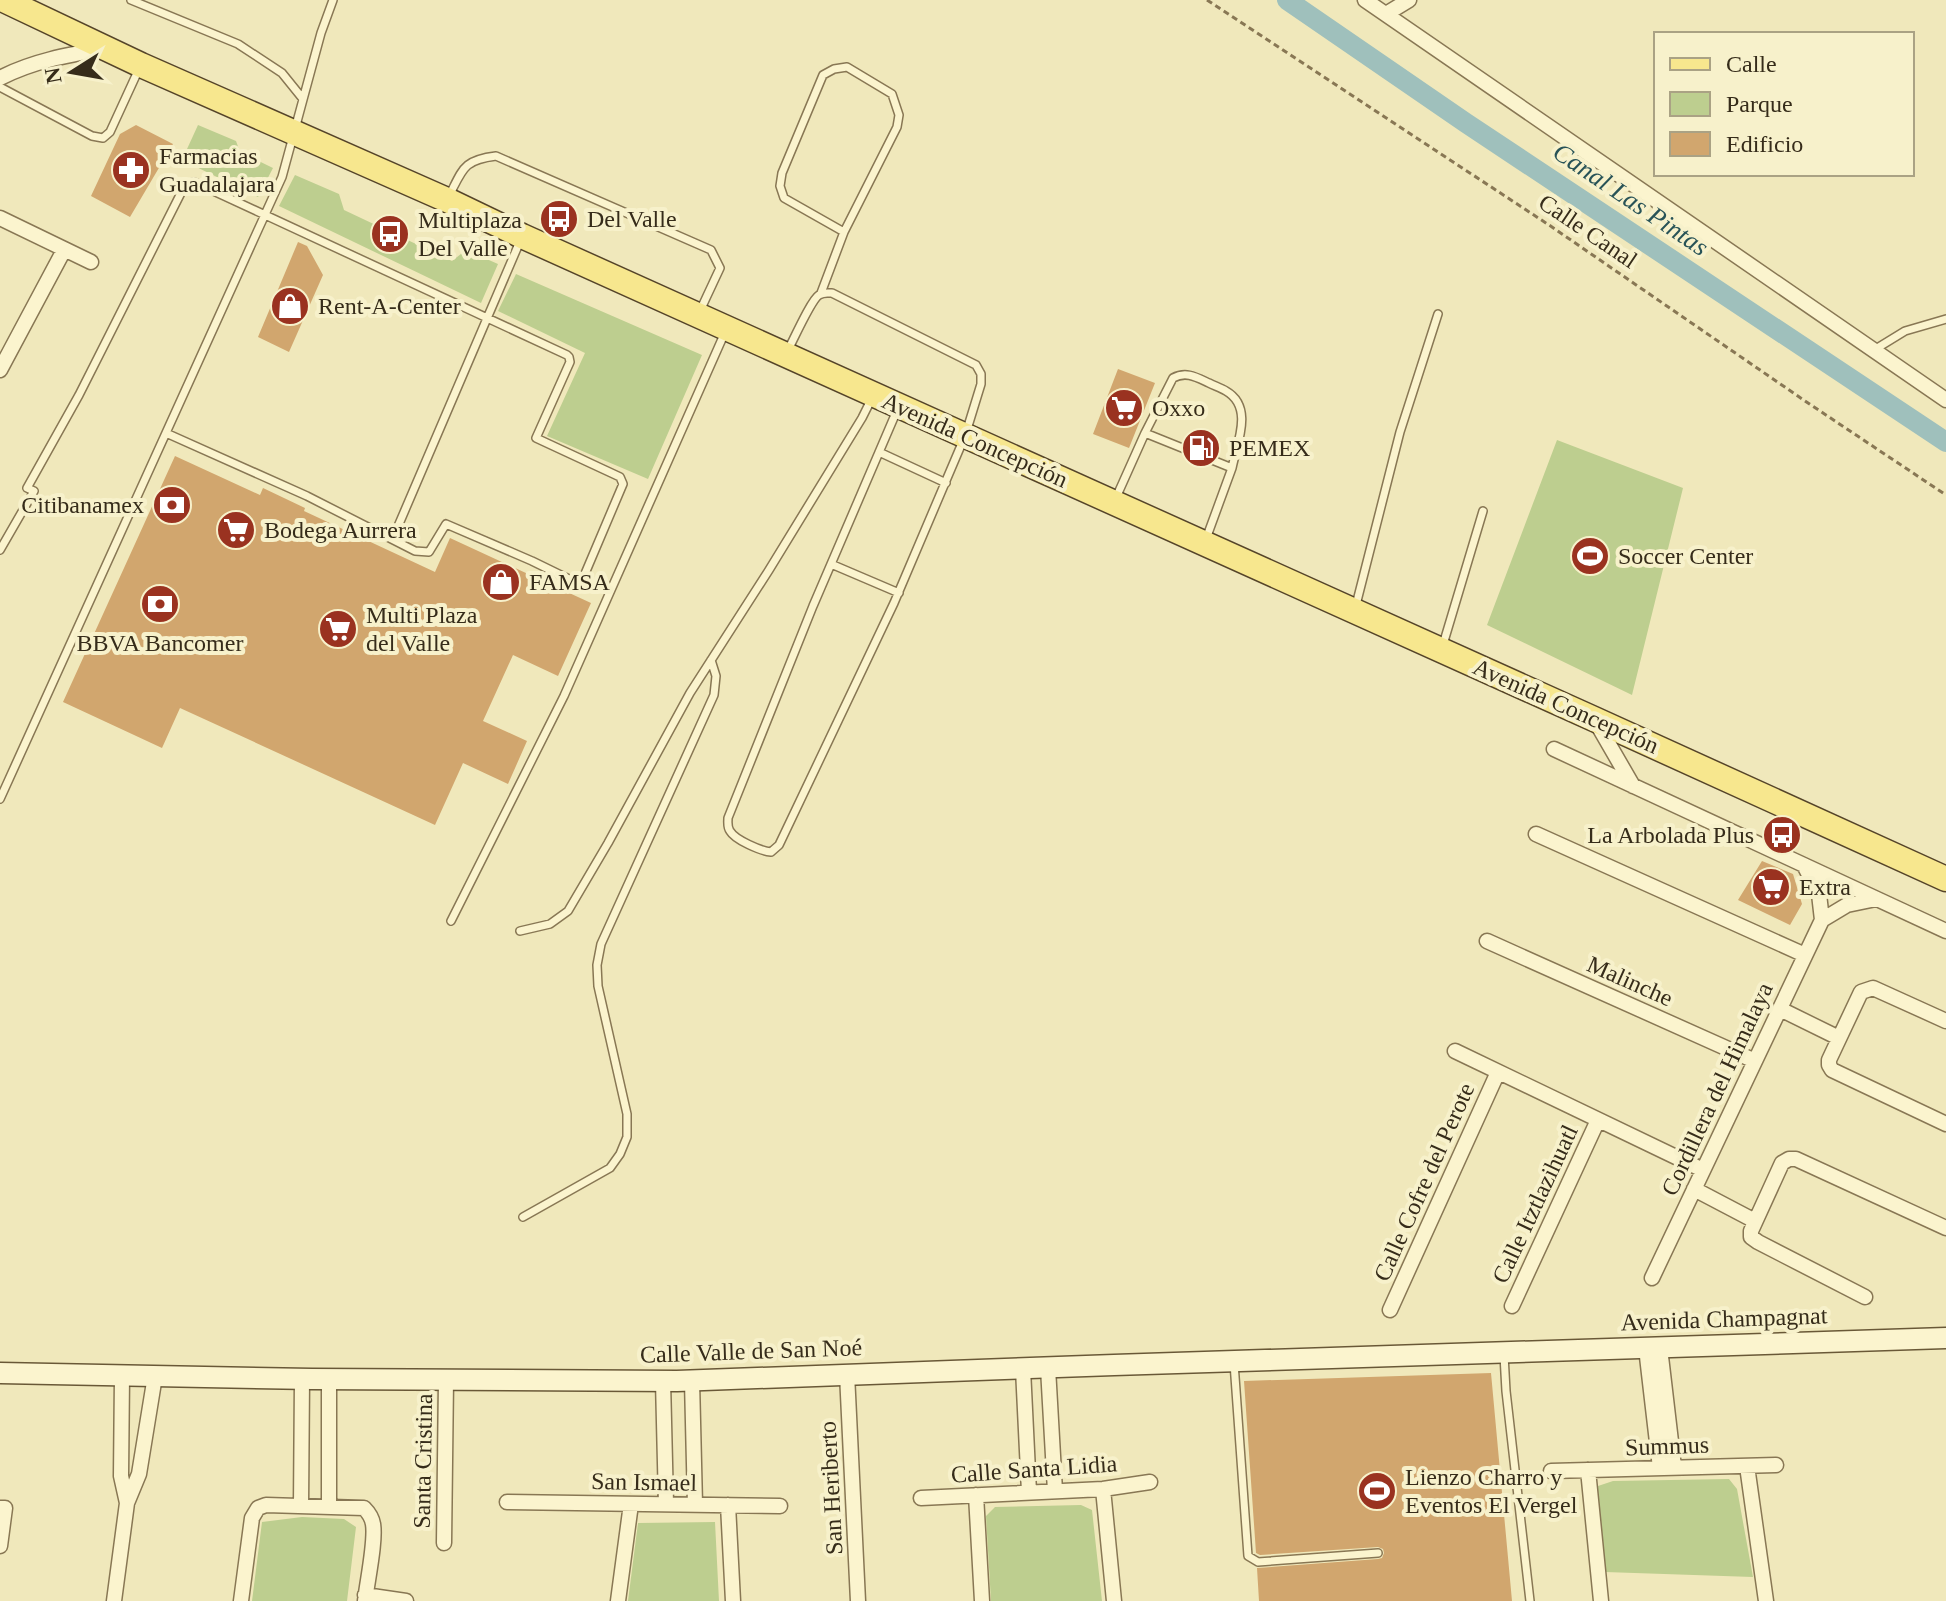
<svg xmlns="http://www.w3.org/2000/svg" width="1946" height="1601" viewBox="0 0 1946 1601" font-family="'Times New Roman',serif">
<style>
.green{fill:#bdce8f}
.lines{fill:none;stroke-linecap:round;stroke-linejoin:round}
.canal{stroke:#9fc0bc;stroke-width:20}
.building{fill:#d1a66e}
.lane-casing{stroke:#887754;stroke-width:10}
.street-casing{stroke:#887754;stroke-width:17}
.secondary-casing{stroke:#695837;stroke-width:23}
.primary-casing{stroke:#554429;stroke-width:27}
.path{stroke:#887754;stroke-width:3;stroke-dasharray:6 4;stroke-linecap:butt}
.lane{stroke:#fbf4ce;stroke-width:7}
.street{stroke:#fbf4ce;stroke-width:14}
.secondary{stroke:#fbf4ce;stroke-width:20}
.primary{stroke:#f7e78e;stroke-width:24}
.labels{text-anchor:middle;stroke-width:8;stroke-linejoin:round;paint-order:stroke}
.poi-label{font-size:24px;fill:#362c1a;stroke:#f7f1cb;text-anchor:start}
.street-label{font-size:24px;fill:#362c1a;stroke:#f7f1cb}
.water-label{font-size:26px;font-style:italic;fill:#285357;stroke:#f7f1cb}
</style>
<rect width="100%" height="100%" fill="#f0e8bb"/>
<path class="green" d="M198,125L236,141L240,152L273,168L258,197L182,160Z
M295,175L339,194L344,210L452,261L466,250L498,264L481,303L279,206Z
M516,274L702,355L648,479L547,436L585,353L498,311Z
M1557,440L1683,488L1632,695L1487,625Z
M1729,1479L1737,1489L1753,1577L1605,1572L1595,1487L1613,1481Z
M1081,1505L1092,1510L1102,1601H991L986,1516L995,1507Z
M302,1517L344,1519L356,1527L347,1601H252L262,1522Z
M715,1522L719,1601H628L638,1523Z"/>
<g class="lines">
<path class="canal" d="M1287,0L1466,123L1946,442"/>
</g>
<path class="building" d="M136,125L173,144L130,217L91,196L120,134Z
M298,242L307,246L323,275L289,352L258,337Z
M1118,369L1155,383L1129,448L1093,434Z
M175,456L260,495L263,488L305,508L304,511L435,572L450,538L591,603L558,676L513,655L483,721L527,741L508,784L463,763L435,825L180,708L162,748L63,702Z
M1762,861L1793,874L1802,904L1790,925L1738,900Z
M1491,1373L1512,1601H1259L1257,1568L1378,1559L1382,1558L1384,1553L1383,1549L1378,1547L1260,1555L1256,1553L1244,1381Z"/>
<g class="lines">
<defs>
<path id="lane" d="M131,0L238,44L282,73L303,99
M847,67L892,94L899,115L897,127L844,232L784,198L780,186L782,173L823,75L834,69Z
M0,87L92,136L103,138L110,132L138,71
M449,196C463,169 463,160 496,156L711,250L720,268L699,313
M821,293L844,232
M1874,350L1905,331L1946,319
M787,352C793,341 811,300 819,295C824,292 826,293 832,293L976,365L981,374V384L965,436L894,603L779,845L771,852C761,851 735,840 730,831C727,827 728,822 728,818L813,606L898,408
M1145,433L1173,378C1186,371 1196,377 1209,383C1215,386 1221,388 1226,391C1254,407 1237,443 1232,468
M879,452L946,483
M1115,500L1145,433L1232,468L1206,539
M393,538L521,239
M0,550L34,491L27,488L79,395L185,185L194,182L567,355L569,357L570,362L536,438L620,477L623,484L584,576L578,581H573L532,561L446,524L429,552L415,551L307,496L166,433
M831,564L899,593
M1355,609L1400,432L1438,314
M1442,648L1483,511
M0,799L282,177L321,33L333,0
M451,921L564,696L726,330
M520,931L550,924L568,911L608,843L690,693L769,570L862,418L872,398
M523,1217L610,1168L620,1154L627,1137V1114L598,986L597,965L601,944L714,695L716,676L711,660
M1504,1355L1506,1391L1530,1601
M1234,1363L1248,1556L1258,1562L1378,1553"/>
<path id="street" d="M1365,0L1946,400
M1386,14L1409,0
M0,78C33,61 67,55 103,49
M0,218L91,262
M0,370L64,250
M1596,722L1633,786
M1554,749L1946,931
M1536,834L1805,955
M1822,920L1847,905L1876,899
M1487,941L1755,1061
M1780,1009L1839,1038
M1946,1021L1873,988L1861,992L1829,1060V1065L1832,1070L1946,1124
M1455,1051L1703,1170
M1694,1189L1755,1221
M1652,1278L1822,920L1819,894L1804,865
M1865,1297L1758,1242L1751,1237V1231L1782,1163L1789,1159H1796L1946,1228
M1512,1306L1598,1120
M1390,1310L1498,1072
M1646,1348L1660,1468
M1660,1348L1674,1467
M1048,1368L1055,1491
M1023,1369L1029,1492
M847,1374L858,1601
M122,1376L121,1476L127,1503
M663,1381L666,1504
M692,1381L695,1505
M1747,1466L1766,1601
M1588,1470L1601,1601
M1551,1471L1776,1465
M1103,1489L1114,1601
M976,1495L982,1601
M921,1498L1103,1489L1150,1482
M507,1502L780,1506
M728,1505L733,1601
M301,1506L302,1379
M329,1507V1379
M0,1508H5L0,1546
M444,1543L446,1380
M365,1595L406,1601
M114,1601L127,1503L139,1474L155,1376
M241,1601L252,1518L258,1508L266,1505L364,1508C369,1513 372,1518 373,1524C376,1541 367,1582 365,1601
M618,1601L631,1504"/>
<path id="secondary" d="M0,1373L312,1379L677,1381L1114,1365L1946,1338"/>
<path id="primary" d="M4,0L141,65L447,200L522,236L1594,719L1946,879"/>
</defs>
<use href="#lane" class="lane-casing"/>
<use href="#street" class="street-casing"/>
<use href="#secondary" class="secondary-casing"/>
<use href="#primary" class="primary-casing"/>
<path class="path" d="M1207,0L1549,225L1808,403L1946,495"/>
<use href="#lane" class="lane"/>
<use href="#street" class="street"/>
<use href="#secondary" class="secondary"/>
<use href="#primary" class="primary"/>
</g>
<defs>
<symbol id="pharmacy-disc" viewBox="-11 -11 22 22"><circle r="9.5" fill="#9a3220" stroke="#f7f1cb"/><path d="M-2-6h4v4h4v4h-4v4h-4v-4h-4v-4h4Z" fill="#fff"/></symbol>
<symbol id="bus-disc" viewBox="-11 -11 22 22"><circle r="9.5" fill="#9a3220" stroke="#f7f1cb"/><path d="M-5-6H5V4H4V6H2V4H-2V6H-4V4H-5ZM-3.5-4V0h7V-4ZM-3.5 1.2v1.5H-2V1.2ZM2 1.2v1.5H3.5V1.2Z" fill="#fff"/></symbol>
<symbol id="shop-disc" viewBox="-11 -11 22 22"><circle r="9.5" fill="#9a3220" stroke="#f7f1cb"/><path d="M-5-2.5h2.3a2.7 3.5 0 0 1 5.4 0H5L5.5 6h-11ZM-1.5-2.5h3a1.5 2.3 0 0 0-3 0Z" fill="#fff"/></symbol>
<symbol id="supermarket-disc" viewBox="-11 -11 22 22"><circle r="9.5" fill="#9a3220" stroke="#f7f1cb"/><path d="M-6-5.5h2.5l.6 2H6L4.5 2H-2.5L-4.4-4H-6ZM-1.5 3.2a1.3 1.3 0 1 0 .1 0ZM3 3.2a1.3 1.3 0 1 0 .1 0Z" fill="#fff"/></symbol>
<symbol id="fuel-disc" viewBox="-11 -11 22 22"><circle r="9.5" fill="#9a3220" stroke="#f7f1cb"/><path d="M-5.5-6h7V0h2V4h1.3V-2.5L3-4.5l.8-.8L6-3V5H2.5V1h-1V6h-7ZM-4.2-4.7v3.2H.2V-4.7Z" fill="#fff"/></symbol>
<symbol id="bank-disc" viewBox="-11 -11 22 22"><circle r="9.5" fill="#9a3220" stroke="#f7f1cb"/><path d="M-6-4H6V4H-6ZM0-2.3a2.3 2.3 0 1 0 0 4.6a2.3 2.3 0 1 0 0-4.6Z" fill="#fff"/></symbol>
<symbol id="stadium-disc" viewBox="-11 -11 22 22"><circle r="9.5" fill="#9a3220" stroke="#f7f1cb"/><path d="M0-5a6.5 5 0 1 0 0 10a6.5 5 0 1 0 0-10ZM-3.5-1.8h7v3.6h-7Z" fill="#fff"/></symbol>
</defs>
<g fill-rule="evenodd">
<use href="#pharmacy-disc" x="109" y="148" width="44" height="44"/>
<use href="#bus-disc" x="537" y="197" width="44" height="44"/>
<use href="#bus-disc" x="368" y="212" width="44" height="44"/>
<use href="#shop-disc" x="268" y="284" width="44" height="44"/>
<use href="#supermarket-disc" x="1102" y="386" width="44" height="44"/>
<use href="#fuel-disc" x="1179" y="426" width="44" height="44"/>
<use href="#bank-disc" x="150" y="483" width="44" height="44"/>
<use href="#supermarket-disc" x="214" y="508" width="44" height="44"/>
<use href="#stadium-disc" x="1568" y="534" width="44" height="44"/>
<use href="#shop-disc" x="479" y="560" width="44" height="44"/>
<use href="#bank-disc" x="138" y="582" width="44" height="44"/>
<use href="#supermarket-disc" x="316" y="607" width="44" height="44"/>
<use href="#bus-disc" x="1760" y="813" width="44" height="44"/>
<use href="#supermarket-disc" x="1749" y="865" width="44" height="44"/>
<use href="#stadium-disc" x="1355" y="1469" width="44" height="44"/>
</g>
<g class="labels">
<g class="poi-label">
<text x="159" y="164">Farmacias<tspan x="159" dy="28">Guadalajara</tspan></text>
<text x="587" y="227">Del Valle</text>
<text x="418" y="228">Multiplaza<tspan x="418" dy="28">Del Valle</tspan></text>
<text x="318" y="314">Rent-A-Center</text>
<text x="1152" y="416">Oxxo</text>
<text x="1229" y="456">PEMEX</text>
<text x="144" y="513" text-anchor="end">Citibanamex</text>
<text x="264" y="538">Bodega Aurrera</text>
<text x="1618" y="564">Soccer Center</text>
<text x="529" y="590">FAMSA</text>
<text x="366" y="623">Multi Plaza<tspan x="366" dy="28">del Valle</tspan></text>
<text x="160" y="651" text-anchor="middle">BBVA Bancomer</text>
<text x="1754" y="843" text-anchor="end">La Arbolada Plus</text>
<text x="1799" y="895">Extra</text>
<text x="1405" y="1485">Lienzo Charro y<tspan x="1405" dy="28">Eventos El Vergel</tspan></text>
</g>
<g class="street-label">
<text transform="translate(1588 231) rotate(34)" y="8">Calle Canal</text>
<text transform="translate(975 440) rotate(24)" y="8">Avenida Concepción</text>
<text transform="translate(1566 706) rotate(24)" y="8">Avenida Concepción</text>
<text transform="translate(1630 981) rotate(24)" y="8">Malinche</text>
<text transform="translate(1717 1089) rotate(-65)" y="8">Cordillera del Himalaya</text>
<text transform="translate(1424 1182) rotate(-66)" y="8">Calle Cofre del Perote</text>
<text transform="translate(1535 1204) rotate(-65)" y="8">Calle Itztlazihuatl</text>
<text transform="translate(1724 1319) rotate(-2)" y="8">Avenida Champagnat</text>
<text transform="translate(751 1351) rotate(-2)" y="8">Calle Valle de San Noé</text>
<text transform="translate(1667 1446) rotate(-2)" y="8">Summus</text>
<text transform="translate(423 1461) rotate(-89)" y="8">Santa Cristina</text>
<text transform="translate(1034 1469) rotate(-4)" y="8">Calle Santa Lidia</text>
<text transform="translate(644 1482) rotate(1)" y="8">San Ismael</text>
<text transform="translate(831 1488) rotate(-93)" y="8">San Heriberto</text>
</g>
<g class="water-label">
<text transform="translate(1631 199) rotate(34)" y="9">Canal Las Pintas</text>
</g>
</g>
<rect x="1654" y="32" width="260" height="144" fill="#f7f1cb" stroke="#aaa284" stroke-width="2"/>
<rect x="1670" y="58" width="40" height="12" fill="#f7e78e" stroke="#aaa284" stroke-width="2"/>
<text x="1726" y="72" font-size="24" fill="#362c1a">Calle</text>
<rect x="1670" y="92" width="40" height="24" fill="#bdce8f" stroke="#aaa284" stroke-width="2"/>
<text x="1726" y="112" font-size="24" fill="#362c1a">Parque</text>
<rect x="1670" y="132" width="40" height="24" fill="#d1a66e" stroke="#aaa284" stroke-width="2"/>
<text x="1726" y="152" font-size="24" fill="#362c1a">Edificio</text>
<g transform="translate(72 72) rotate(259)" stroke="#f7f1cb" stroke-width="6" paint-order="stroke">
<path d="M0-6L14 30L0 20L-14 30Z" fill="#362c1a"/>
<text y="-12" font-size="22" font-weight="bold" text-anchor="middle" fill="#362c1a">N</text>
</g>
</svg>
